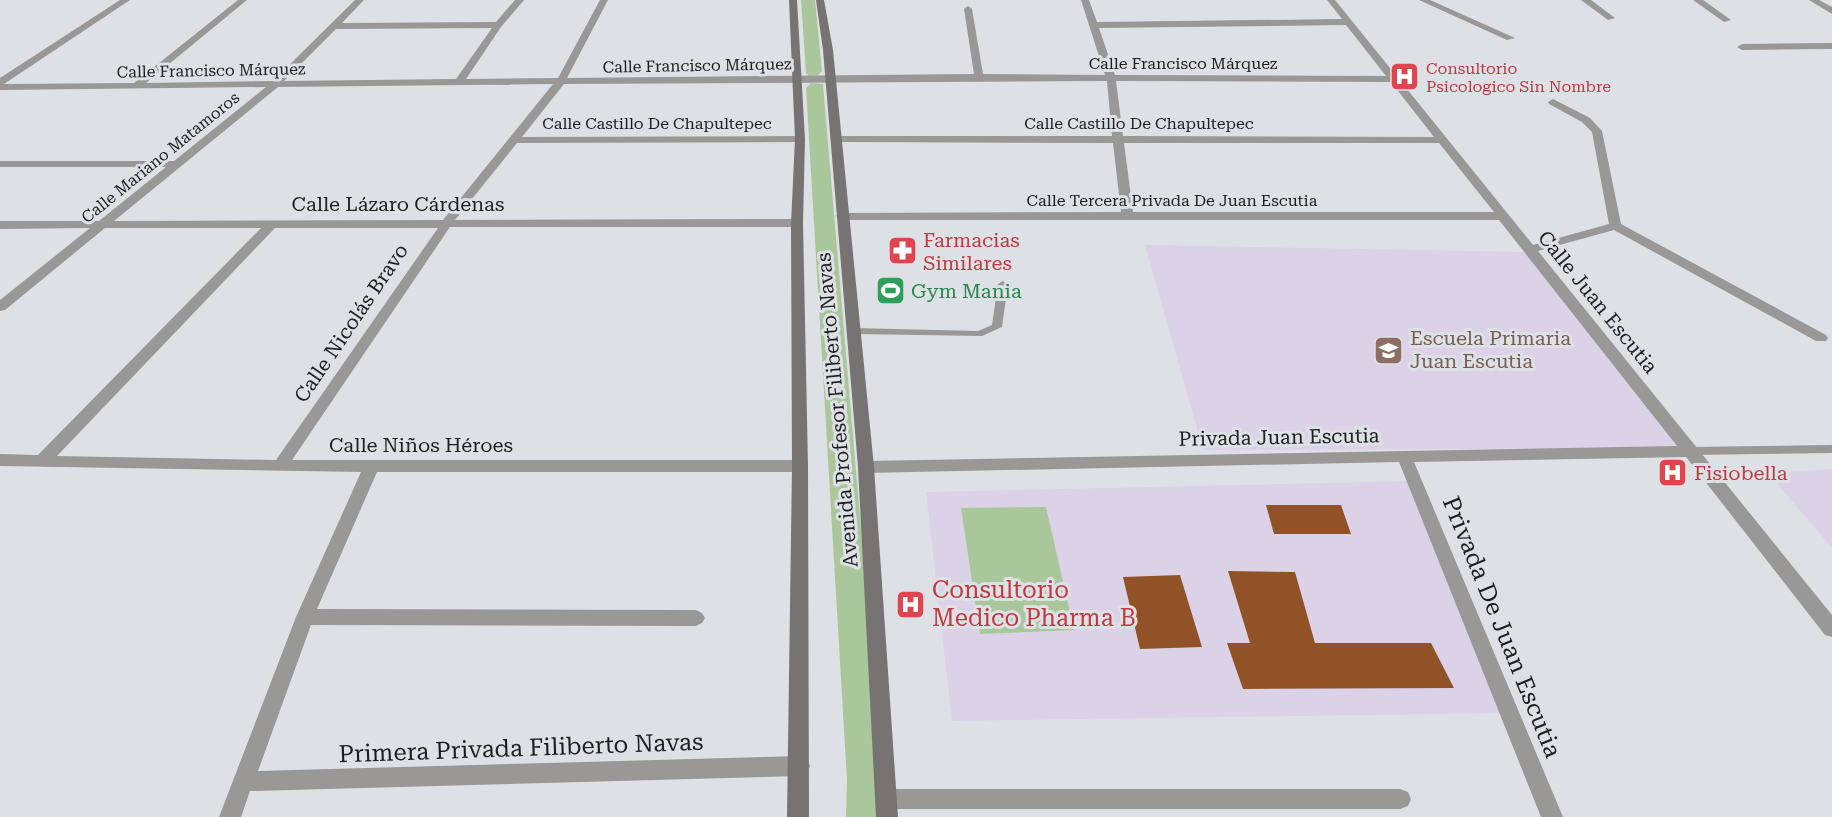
<svg xmlns="http://www.w3.org/2000/svg" width="1832" height="817" viewBox="0 0 1832 817" font-family="'Roboto Serif',serif">
<style>
.education{fill:#dbd2e8}
.green{fill:#aac79b}
.building{fill:#915228}
.lines{fill:none;stroke-linecap:round;stroke-linejoin:round}
.service{fill:#9a9797;fill-rule:evenodd}
.minor{fill:#9a9797;fill-rule:evenodd}
.secondary{fill:#787373;fill-rule:evenodd}
.labels{text-anchor:middle;stroke-width:6;stroke-linejoin:round;paint-order:stroke}
.far-street-label{font-size:16px;fill:#1c1e20;stroke:#dde1e6}
.far-health-label{font-size:16px;fill:#be3a42;stroke:#dde1e6;text-anchor:start}
.street-label{font-size:20px;fill:#1c1e20;stroke:#dde1e6}
.health-label{font-size:20px;fill:#be3a42;stroke:#dde1e6;text-anchor:start}
.leisure-label{font-size:20px;fill:#27864d;stroke:#dde1e6;text-anchor:start}
.education-label{font-size:20px;fill:#785e54;stroke:#dde1e6;text-anchor:start}
.near-health-label{font-size:24px;fill:#be3a42;stroke:#dde1e6;text-anchor:start}
.near-street-label{font-size:24px;fill:#1c1e20;stroke:#dde1e6}
</style>
<rect width="100%" height="100%" fill="#dde1e6"/>
<path class="education" d="M1145,245L1528,252L1678,448L1203,450Z
M1832,469V548L1768,473Z
M1414,481L1505,713L952,721L926,492Z"/>
<path class="green" d="M801,0H815L822,71L818,75L809,76L806,73Z
M811,83L823,84L882,775V817H846L847,780L806,88Z
M1046,507L1074,630L980,634L961,508Z"/>
<path class="building" d="M1266,505H1341L1351,534H1274Z
M1228,571L1295,572L1315,643H1431L1454,688L1243,689L1227,643H1250Z
M1180,575L1202,647L1140,649L1123,577Z"/>
<g class="lines">
<path class="service" d="M1003,281L1008,284L1002,327L982,336L853,334L848,331L853,328L978,331L992,325L998,284Z
M1832,445V453L1692,455L1688,454L1687,451L1688,448L1692,447Z"/>
<path class="minor" d="M120,0H130L4,84L134,83L238,0H247L146,83L273,81L355,0H364L342,23L496,22L515,0H524L501,27L466,79L558,78L600,0H608L567,78L974,74L964,9L968,6L972,9L983,74L1105,75L1081,0H1089L1097,22L1342,19L1327,0H1335L1533,245L1609,224L1592,132L1582,122L1549,104L1548,102L1553,99L1590,118L1602,131L1621,224L1826,335L1828,338L1826,341H1816L1614,230L1538,251L1832,615V637L1825,635L1686,457L1414,462L1563,817H1541L1399,462L866,473L860,471L858,467L860,463L866,461L1677,446L1499,220H842L836,216L838,213L1121,212L1113,143L836,142L831,139L836,136H1112L1107,81L564,84L522,137L800,136L805,139L800,142L517,143L455,220L797,219L803,223L797,227H450L292,460H800L806,462L808,466L806,470L800,472H377L317,609L696,610L702,613L705,618L702,623L696,626L311,625L258,771L800,756L807,759L810,766L807,773L800,776L250,791L241,817H219L296,617L361,472L0,466V454L38,455L261,228H105L5,310L0,311V300L90,228L0,229V221H99L166,167H0V161H174L266,87L0,90V78ZM1346,25L1386,76L1115,75L1099,28ZM492,28L456,79L284,81L336,29ZM1116,81L1391,82L1434,137L1123,136ZM553,84L443,220L114,221L278,87ZM1124,143H1439L1494,212H1133ZM275,228H438L276,460L57,456Z
M1419,0H1430L1515,38L1507,40Z
M1581,0H1591L1615,18L1608,20Z
M1693,0H1703L1731,20L1724,22Z
M1809,0H1819L1832,7V14Z
M1832,43V49L1742,50L1737,47L1742,44Z
M886,789H1400L1408,792L1411,799L1408,806L1400,809H886L878,806L875,799L878,792Z"/>
<path class="secondary" d="M789,0H797L805,139L803,223L808,466L809,817H787L792,466L791,223L795,139Z
M816,0H824L833,50L874,467L898,817H876L858,467L823,50Z"/>
</g>
<defs>
<symbol id="hospital-square" viewBox="-11 -11 22 22"><rect x="-9" y="-9" width="18" height="18" rx="4" fill="#e0444e" stroke="#dde1e6"/><path d="M-5-5h3v3.5h4V-5h3V5h-3V1.5h-4V5h-3Z" fill="#fff"/></symbol>
<symbol id="pharmacy-square" viewBox="-11 -11 22 22"><rect x="-9" y="-9" width="18" height="18" rx="4" fill="#e0444e" stroke="#dde1e6"/><path d="M-2-6h4v4h4v4h-4v4h-4v-4h-4v-4h4Z" fill="#fff"/></symbol>
<symbol id="stadium-square" viewBox="-11 -11 22 22"><rect x="-9" y="-9" width="18" height="18" rx="4" fill="#2e9e5b" stroke="#dde1e6"/><path d="M0-5a6.5 5 0 1 0 0 10a6.5 5 0 1 0 0-10ZM-3.5-1.8h7v3.6h-7Z" fill="#fff"/></symbol>
<symbol id="school-square" viewBox="-11 -11 22 22"><rect x="-9" y="-9" width="18" height="18" rx="4" fill="#8d6e63" stroke="#dde1e6"/><path d="M0-5L7-2L0 1L-7-2ZM-4 1L0 2.5L4 1V4Q0 6-4 4Z" fill="#fff"/></symbol>
</defs>
<g fill-rule="evenodd">
<use href="#hospital-square" x="1388" y="60" width="33" height="33"/>
<use href="#pharmacy-square" x="886" y="234" width="33" height="33"/>
<use href="#stadium-square" x="874" y="274" width="33" height="33"/>
<use href="#school-square" x="1372" y="334" width="33" height="33"/>
<use href="#hospital-square" x="1656" y="456" width="33" height="33"/>
<use href="#hospital-square" x="894" y="588" width="33" height="33"/>
</g>
<g class="labels">
<g class="far-street-label">
<text x="1183" y="69">Calle Francisco Márquez</text>
<text transform="translate(697 65) rotate(-1)" y="6">Calle Francisco Márquez</text>
<text transform="translate(211 70) rotate(-1)" y="6">Calle Francisco Márquez</text>
<text x="657" y="129">Calle Castillo De Chapultepec</text>
<text x="1139" y="129">Calle Castillo De Chapultepec</text>
<text transform="translate(160 157) rotate(-39)" y="6">Calle Mariano Matamoros</text>
<text x="1172" y="206">Calle Tercera Privada De Juan Escutia</text>
</g>
<g class="far-health-label">
<text x="1426" y="74">Consultorio<tspan x="1426" dy="18">Psicologico Sin Nombre</tspan></text>
</g>
<g class="street-label">
<text x="398" y="211">Calle Lázaro Cárdenas</text>
<text transform="translate(1598 302) rotate(51)" y="7">Calle Juan Escutia</text>
<text transform="translate(351 323) rotate(-56)" y="7">Calle Nicolás Bravo</text>
<text transform="translate(837 410) rotate(-95)" y="7">Avenida Profesor Filiberto Navas</text>
<text transform="translate(1279 437) rotate(-1)" y="7">Privada Juan Escutia</text>
<text x="421" y="452">Calle Niños Héroes</text>
</g>
<g class="health-label">
<text x="923" y="247">Farmacias<tspan x="923" dy="23">Similares</tspan></text>
<text x="1694" y="480">Fisiobella</text>
</g>
<g class="leisure-label">
<text x="911" y="298">Gym Mania</text>
</g>
<g class="education-label">
<text x="1410" y="345">Escuela Primaria<tspan x="1410" dy="23">Juan Escutia</tspan></text>
</g>
<g class="near-health-label">
<text x="932" y="598">Consultorio<tspan x="932" dy="28">Medico Pharma B</tspan></text>
</g>
<g class="near-street-label">
<text transform="translate(1502 627) rotate(68)" y="8">Privada De Juan Escutia</text>
<text transform="translate(521 748) rotate(-2)" y="8">Primera Privada Filiberto Navas</text>
</g>
</g>
</svg>
